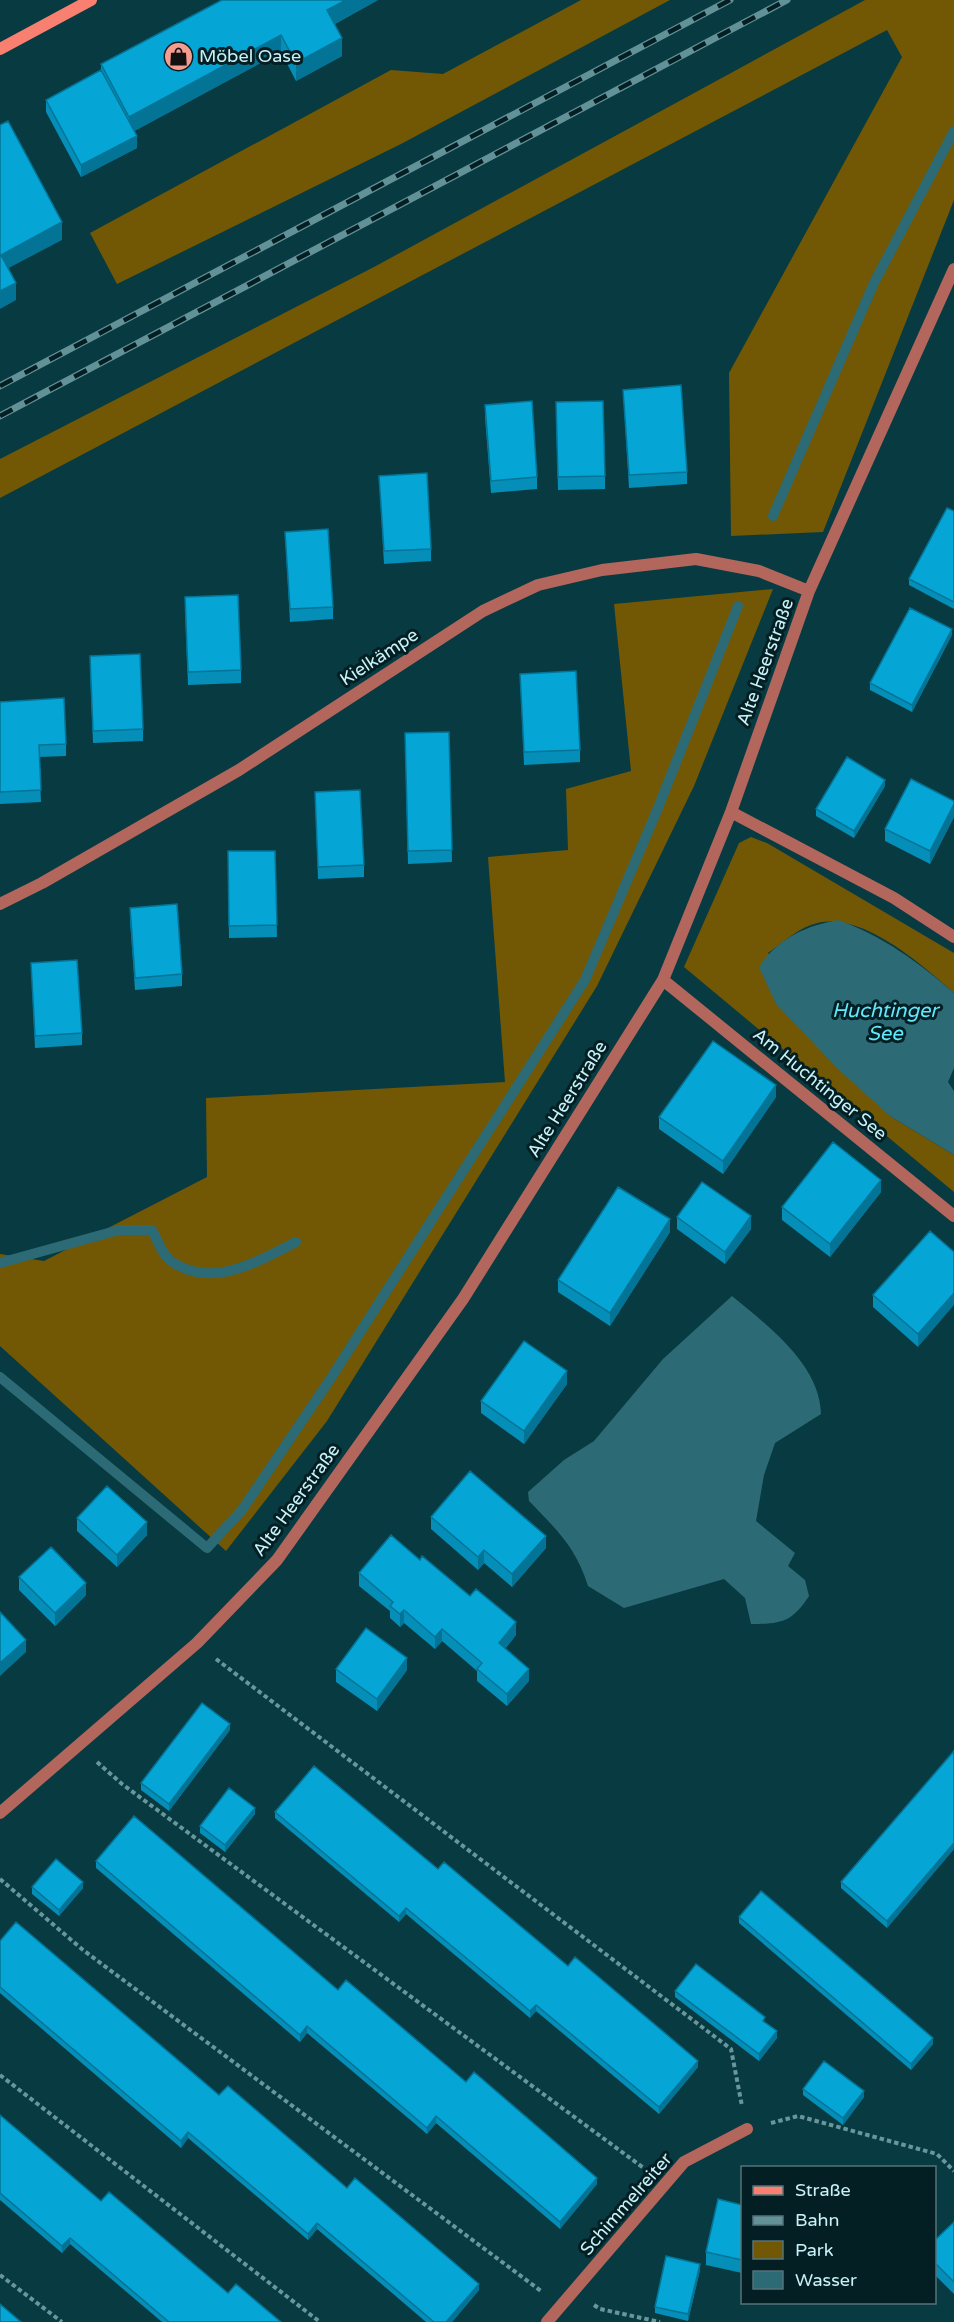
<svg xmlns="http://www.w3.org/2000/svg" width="954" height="2322" viewBox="0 0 954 2322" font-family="'Varela Round',sans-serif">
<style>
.green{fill:#725804}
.water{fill:#2c6b75}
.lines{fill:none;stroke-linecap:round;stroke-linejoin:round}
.stream{stroke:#2c6b75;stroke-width:10}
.path{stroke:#68969c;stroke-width:4;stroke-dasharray:4.5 3;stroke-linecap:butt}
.street{stroke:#b3665c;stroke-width:12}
.secondary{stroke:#f97f70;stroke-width:12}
.rail-casing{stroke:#639198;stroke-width:7}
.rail{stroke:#041f23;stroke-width:4.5;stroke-dasharray:14;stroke-linecap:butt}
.wall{fill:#048eb8}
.shaded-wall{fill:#047496}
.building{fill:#05a5d6;stroke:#047496;stroke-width:1.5}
.labels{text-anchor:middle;stroke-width:6;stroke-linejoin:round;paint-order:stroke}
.poi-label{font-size:18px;fill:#c9f2f8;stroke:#041f23;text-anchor:start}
.street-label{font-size:18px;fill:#c9f2f8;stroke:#041f23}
.water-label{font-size:20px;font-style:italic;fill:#64e7fa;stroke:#041f23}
</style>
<rect width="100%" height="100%" fill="#083a41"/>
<path class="green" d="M581,0H670L401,144L117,284L90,233L391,70L443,74Z
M865,0H954V200L823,532L731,536L729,373L902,57L887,30L0,498V459L374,267Z
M773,589L694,786L597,986L327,1421L226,1551L0,1346V1254L44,1261L207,1177L206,1098L505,1082L488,857L568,850L566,789L631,771L614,604Z
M751,837L767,843L954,953V993C921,964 858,907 811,925C796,930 781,944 768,953L890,1116L954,1155V1192L684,967L739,843Z"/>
<path class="water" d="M838,920C883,936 918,962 954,993V1068L948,1082L954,1091V1155L890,1116L839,1070L776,1004L759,967C777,939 805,926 838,920Z
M732,1296C767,1325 820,1364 821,1414L775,1443L764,1475L756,1521L795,1553L788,1566L805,1580L809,1596C792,1622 782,1624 751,1624L745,1598L724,1579L624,1608L588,1586C576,1547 556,1529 529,1501L528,1492L564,1460L594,1441L663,1359Z"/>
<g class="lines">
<path class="stream" d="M773,516L874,283L954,131
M0,1263L119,1230H152C157,1239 163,1256 171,1261C212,1290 258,1261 296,1242
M0,1377L207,1548L242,1510L331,1378L585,980L658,808L738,606"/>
<path class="path" d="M216,1659L731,2049L742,2106
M97,1762L122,1784L645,2169
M0,1879L83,1950L541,2291
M0,2075L320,2322
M771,2123L798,2116L937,2154L954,2171
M0,2275L62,2322
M594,2305L600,2309L660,2322"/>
<path class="street" d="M731,812L894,898L954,937
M0,904L42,883L239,770L483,611L538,585L602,570L696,559L759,571L809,591
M663,980L954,1216
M0,1813L197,1643L277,1560L463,1299L663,980L731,812L809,591L954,269
M547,2322L684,2162L747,2129"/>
<path class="secondary" d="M0,49L91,0"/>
<defs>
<path id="rail" d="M0,386L730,0
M0,416L787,0"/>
</defs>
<use href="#rail" class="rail-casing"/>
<use href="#rail" class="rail"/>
</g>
<path class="wall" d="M378,0L335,24L342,56L296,81L281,52L134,131L137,148L81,177L46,112V100L101,70V64Z
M623,390L687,472V484L629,488Z
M485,405L537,477V489L491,493L485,417Z
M556,415L605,476V489L558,490Z
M379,476L431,549V561L384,564Z
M954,511V609L909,585V579Z
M285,532L333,607V619L290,622Z
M185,610L241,670V683L188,685Z
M952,635L912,712L870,690V683Z
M90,668L143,729V741L93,743Z
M520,674L580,750V762L524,765Z
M0,702L66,744V756L39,757L41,802L0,804Z
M449,732L452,862L408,864L405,733Z
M885,786L854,838L816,816V809Z
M315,792L364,865V877L318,879Z
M954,801V817L930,864L885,841V829Z
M228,851H275L277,937L229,938Z
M130,908L182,974V986L135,990L130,921Z
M31,963L82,1033V1045L35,1048Z
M776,1097L723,1174L659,1129V1117Z
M881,1192L830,1257L782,1220V1207Z
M677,1217L751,1229L725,1264L677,1229Z
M930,1231L918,1347L873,1307V1295Z
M670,1232L610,1326L558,1292V1280Z
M567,1384L524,1444L481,1413V1401Z
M431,1517L546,1548L512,1587L484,1563L478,1570L431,1529Z
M77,1518L147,1535L117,1567L77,1531Z
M420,1560L470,1596L516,1635L505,1649L529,1681L507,1706L477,1681V1671L442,1641L435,1649L404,1623L400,1627L390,1618V1611L359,1586V1573Z
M19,1577L86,1595L55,1626L19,1590Z
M336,1669L407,1670L377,1711L336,1682Z
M230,1730L169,1811L141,1790V1783Z
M954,1751V1849L887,1928L841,1888V1882Z
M275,1812L438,1869L568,1966L698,2067L659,2114L536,2011L530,2018L406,1914L399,1922L275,1818Z
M255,1814L225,1852L200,1833V1826Z
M96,1861L338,1990L466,2082L597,2184L560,2229L436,2123L427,2134L307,2033L300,2042L96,1868Z
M32,1887L83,1888L59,1916L32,1894Z
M739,1917L933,2044L911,2070L739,1923Z
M0,1941L219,2095L347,2188L479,2290L452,2322H426L317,2229L308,2240L188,2138L181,2148L0,1993Z
M675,1991L765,2023L777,2038L759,2061L675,1997Z
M803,2089L864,2097L843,2125L803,2095Z
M0,2115L101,2201L228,2293L281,2322H162L70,2244L62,2253L0,2200Z
M742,2205V2273L706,2265V2252Z
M954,2222V2294L934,2274V2241Z
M700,2270L688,2321L655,2313V2307Z"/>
<path class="shaded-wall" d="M346,0H378L327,28V10Z
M281,35V52L129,134V117Z
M342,38V56L296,81V63Z
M137,136V148L81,177V165Z
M62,222V240L1,272V255Z
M16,283V300L0,309V291Z
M952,629V635L912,712V705Z
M885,780V786L854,838V831Z
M954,804V817L930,864V851Z
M776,1085V1097L723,1174V1161Z
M881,1180V1192L830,1257V1244Z
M751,1216V1229L725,1264V1252Z
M670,1219V1232L610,1326V1313Z
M954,1293V1305L918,1347V1334Z
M567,1371V1384L524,1444V1431Z
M147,1522V1535L117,1567V1555Z
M546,1536V1548L512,1587V1574Z
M484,1550V1563L478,1570V1557Z
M86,1583V1595L55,1626V1613Z
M404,1610V1623L400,1627V1614Z
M516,1622V1635L499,1656V1643Z
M442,1629V1641L435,1649V1637Z
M26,1640V1652L0,1676V1663Z
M407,1658V1670L377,1711V1699Z
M529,1669V1681L507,1706V1694Z
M230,1724V1730L169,1811V1804Z
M255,1808V1814L225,1852V1845Z
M954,1843V1849L887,1928V1921Z
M83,1882V1888L59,1916V1910Z
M406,1908V1914L399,1922V1916Z
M536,2005V2011L530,2018V2011Z
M307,2026V2033L300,2042V2035Z
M777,2031V2038L759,2061V2054Z
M933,2038V2044L911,2070V2064Z
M698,2061V2067L659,2114V2107Z
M864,2091V2097L843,2125V2118Z
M436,2116V2123L427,2134V2128Z
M188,2132V2138L181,2148V2141Z
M597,2178V2184L560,2229V2222Z
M317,2223V2229L308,2240V2234Z
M70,2238V2244L62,2253V2246Z
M700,2264V2270L688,2321V2314Z
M479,2284V2290L452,2322H446Z"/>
<path class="building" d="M222,0H346L327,10L342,38L296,63L281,35L129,117L101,64Z
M101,70L137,136L81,165L46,100Z
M8,121L62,222L1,255L16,283L0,291V125Z
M681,385L687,472L629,475L623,390Z
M532,401L537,477L491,481L485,405Z
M603,401L605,476L558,477L556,402Z
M427,473L431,549L384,551L379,476Z
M947,508L954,511V602L909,579Z
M328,529L333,607L290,609L285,532Z
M238,595L241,670L188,672L185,597Z
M910,608L952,629L912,705L870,683Z
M140,654L143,729L93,731L90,656Z
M576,671L580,750L524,752L520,674Z
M64,698L66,744L39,745L41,790L0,792V702Z
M449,732L452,850L408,851L405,733Z
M847,757L885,780L854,831L816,809Z
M911,779L954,801V804L930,851L885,829Z
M360,790L364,865L318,867L315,792Z
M228,851H275L277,925L229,926Z
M177,904L182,974L135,978L130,908Z
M77,960L82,1033L35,1036L31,963Z
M713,1041L776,1085L723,1161L659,1117Z
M833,1142L881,1180L830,1244L782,1207Z
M702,1182L751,1216L725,1252L677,1217Z
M618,1187L670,1219L610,1313L558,1280Z
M930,1231L954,1252V1293L918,1334L873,1295Z
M524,1341L567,1371L524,1431L481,1401Z
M470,1471L546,1536L512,1574L484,1550L478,1557L431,1517Z
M107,1486L147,1522L117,1555L77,1518Z
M391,1535L420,1560L422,1556L470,1596L476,1589L516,1622L499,1643L529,1669L507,1694L477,1669L482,1663L442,1629L435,1637L404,1610L400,1614L390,1606L393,1602L359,1573Z
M51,1547L86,1583L55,1613L19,1577Z
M0,1612L26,1640L0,1663Z
M366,1628L407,1658L377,1699L336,1669Z
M202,1703L230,1724L169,1804L141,1783Z
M954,1751V1843L887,1921L841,1882Z
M314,1766L438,1869L444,1862L568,1966L575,1957L698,2061L659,2107L536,2005L530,2011L406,1908L399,1916L275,1812Z
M229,1788L255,1808L225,1845L200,1826Z
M134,1816L338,1990L346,1980L466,2082L474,2072L597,2178L560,2222L436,2116L427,2128L307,2026L300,2035L96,1861Z
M56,1859L83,1882L59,1910L32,1887Z
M761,1891L933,2038L911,2064L739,1917Z
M16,1922L219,2095L228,2086L347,2188L355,2178L479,2284L446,2322H434L317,2223L308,2234L188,2132L181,2141L0,1987V1941Z
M696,1964L765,2017L763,2021L777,2031L759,2054L675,1991Z
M824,2061L864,2091L843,2118L803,2089Z
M0,2115L101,2201L109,2192L228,2293L236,2284L281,2322H169L70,2238L62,2246L0,2193Z
M718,2199L742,2205V2260L706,2252Z
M954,2222V2282L934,2262V2241Z
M666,2256L700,2264L688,2314L655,2307Z
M0,2304L21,2322H0Z"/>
<defs>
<symbol id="shop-disc" viewBox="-11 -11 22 22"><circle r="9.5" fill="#f59c90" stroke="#041f23"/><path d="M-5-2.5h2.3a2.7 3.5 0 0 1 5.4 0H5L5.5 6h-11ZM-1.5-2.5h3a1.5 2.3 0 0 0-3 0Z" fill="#111"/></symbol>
</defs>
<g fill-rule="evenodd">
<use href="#shop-disc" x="162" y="40" width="33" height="33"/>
</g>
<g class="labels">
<g class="poi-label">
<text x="199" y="62">Möbel Oase</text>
</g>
<g class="street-label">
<text transform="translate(379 657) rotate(-33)" y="6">Kielkämpe</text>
<text transform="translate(765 662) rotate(-70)" y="6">Alte Heerstraße</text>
<text transform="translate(820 1084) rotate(39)" y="6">Am Huchtinger See</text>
<text transform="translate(567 1099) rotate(-58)" y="6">Alte Heerstraße</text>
<text transform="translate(296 1500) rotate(-54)" y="6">Alte Heerstraße</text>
<text transform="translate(626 2204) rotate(-49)" y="6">Schimmelreiter</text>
</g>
<g class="water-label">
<text x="885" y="1017">Huchtinger<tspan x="885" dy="23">See</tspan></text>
</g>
</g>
<rect x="741" y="2166" width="195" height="138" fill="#041f23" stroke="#537378" stroke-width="1.5"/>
<rect x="753" y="2186" width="30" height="9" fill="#f97f70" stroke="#537378" stroke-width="1.5"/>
<text x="795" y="2196" font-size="18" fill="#c9f2f8">Straße</text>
<rect x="753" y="2216" width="30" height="9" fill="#639198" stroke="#537378" stroke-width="1.5"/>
<text x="795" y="2226" font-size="18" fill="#c9f2f8">Bahn</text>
<rect x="753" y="2241" width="30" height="18" fill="#725804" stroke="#537378" stroke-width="1.5"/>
<text x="795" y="2256" font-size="18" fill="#c9f2f8">Park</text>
<rect x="753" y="2271" width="30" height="18" fill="#2c6b75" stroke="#537378" stroke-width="1.5"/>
<text x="795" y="2286" font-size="18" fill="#c9f2f8">Wasser</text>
</svg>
